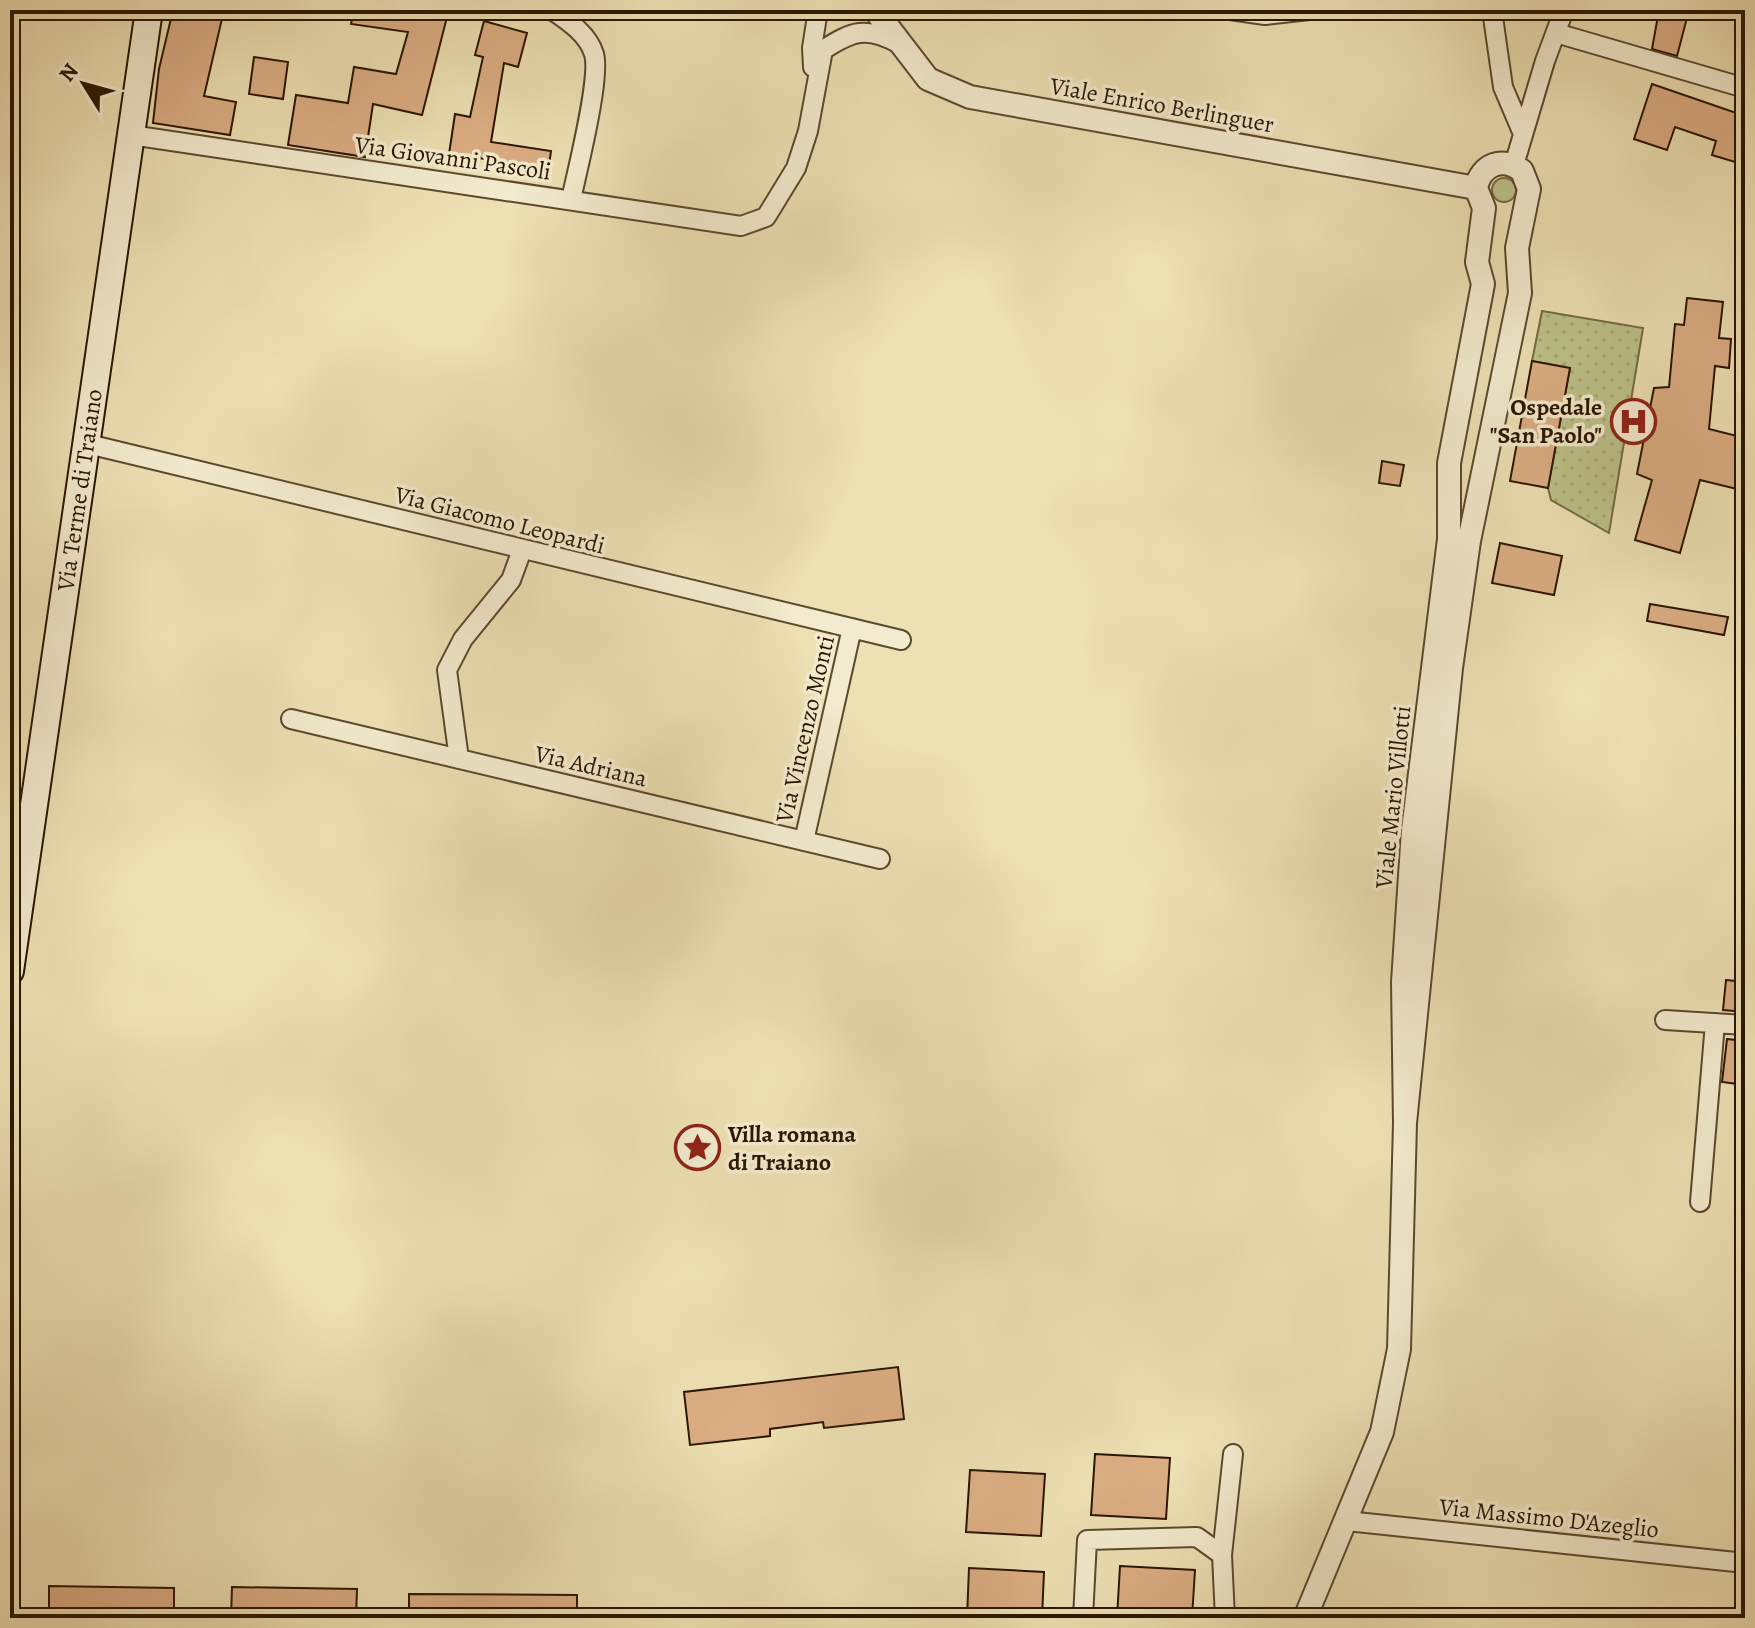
<svg xmlns="http://www.w3.org/2000/svg" width="1755" height="1628" viewBox="0 0 1755 1628" font-family="Alegreya,serif">
<style>
.grass{fill:#bdc189;stroke:#746c44;stroke-width:2}
.park{fill:url(#park-dots);stroke:#746c44;stroke-width:2}
.building{fill:#dbad83;stroke:#2b1600;stroke-width:2}
.lines{fill:none;stroke-linecap:round;stroke-linejoin:round}
.minor-casing{stroke:#5c482d;stroke-width:22}
.tertiary-casing{stroke:#5c482d;stroke-width:26}
.secondary-casing{stroke:#2b1600;stroke-width:30}
.minor{stroke:#f3ebce;stroke-width:18}
.tertiary{stroke:#f3ebce;stroke-width:22}
.secondary{stroke:#f3ebce;stroke-width:26}
.labels{text-anchor:middle;stroke-width:7;stroke-linejoin:round;paint-order:stroke}
.street-label{font-size:24px;fill:#2b1600;stroke:#f3ebce}
.poi-label{font-size:24px;font-weight:bold;fill:#2b1600;stroke:#f3ebce;text-anchor:end}
</style>
<defs>
<pattern id="park-dots" width="8" height="8" patternUnits="userSpaceOnUse" patternTransform="scale(2)"><rect width="8" height="8" fill="#bdc189"/><path d="M2 2h.1M6 6h.1" fill="none" stroke="#a3a574" stroke-width="1.8" stroke-linecap="round"/></pattern>
</defs>
<rect width="100%" height="100%" fill="#ede0b3"/>
<filter id="stains"><feTurbulence type="fractalNoise" baseFrequency=".0025" numOctaves="4"/><feColorMatrix values="0 0 0 0 .2 0 0 0 0 .09 0 0 0 0 .02 0 0 0 .5 -.17"/></filter>
<radialGradient id="worn" r=".72"><stop offset=".6" stop-color="#630" stop-opacity="0"/><stop offset="1" stop-color="#630" stop-opacity=".3"/></radialGradient>
<path class="grass" d="M1492 190a12 12 0 1 1 24 0a12 12 0 1 1-24 0Z"/>
<path class="park" d="M1542,311L1643,328L1609,533L1551,500L1548,488L1570,368L1532,361Z"/>
<path class="building" d="M173,10H224L204,96L236,102L230,135L153,123L159,69Z
M354,10H432L431,13L447,17L422,115L373,104L365,157L288,145L296,95L348,103L354,67L396,74L408,32L351,24Z
M1659,10H1689L1677,56L1652,49Z
M484,21L527,33L518,67L504,63L491,142L551,151L547,180L505,173L507,162L449,154L455,114L470,117L483,57L475,55Z
M254,57L288,62L283,99L249,94Z
M1652,84L1745,116V165L1712,155L1716,141L1675,127L1667,150L1634,139Z
M1687,298L1723,302L1719,338L1731,339L1729,368L1715,366L1709,429L1745,438V491L1700,480L1680,553L1635,540L1652,480L1637,474L1654,388L1669,387L1675,324L1684,325Z
M1532,361L1570,368L1548,488L1510,481Z
M1382,461L1404,465L1400,486L1379,483Z
M1500,543L1562,556L1554,595L1492,583Z
M1650,604L1728,617L1724,635L1647,621Z
M1726,980L1745,982V1012L1723,1010Z
M1727,1039L1745,1041V1085L1722,1082Z
M898,1367L904,1419L824,1428L823,1422L770,1429V1436L690,1445L684,1392Z
M1095,1454L1170,1458L1166,1519L1091,1515Z
M970,1470L1045,1474L1041,1536L966,1532Z
M1120,1566L1195,1570L1192,1618H1117Z
M969,1568L1044,1572L1042,1618H967Z
M49,1586L174,1588V1618H49Z
M232,1587L357,1589L356,1618H231Z
M409,1594L577,1595V1618H409Z"/>
<g class="lines">
<defs>
<path id="minor" d="M552,10C568,21 588,34 594,54C601,78 577,171 571,200
M1230,10L1265,15L1309,10
M1492,10L1503,87L1523,134
M1556,33L1745,88
M813,67L812,48L818,10
M131,135L741,226L766,217L796,168L808,131L823,50C852,31 866,26 898,43
M1514,165L1545,61L1564,10
M88,444L901,640
M291,719L880,859
M459,759L447,670L463,639L511,580L522,550
M804,841L852,628
M1665,1020L1745,1025
M1700,1202L1715,1023
M1347,1521L1745,1563
M1083,1618L1087,1540L1197,1537L1222,1555
M1225,1618L1222,1555L1233,1454"/>
<path id="tertiary" d="M875,10L928,79L970,97L1476,188
M1305,1618L1382,1432L1399,1349L1405,1123L1403,982L1413,830L1449,539V463L1483,284L1477,262L1484,208L1476,188C1481,164 1503,156 1522,171L1529,189L1517,248L1520,293L1469,541L1451,668L1405,1123"/>
<g id="secondary">
<path id="s1" d="M10,971L149,10"/>
</g>
</defs>
<use href="#minor" class="minor-casing"/>
<use href="#tertiary" class="tertiary-casing"/>
<use href="#secondary" class="secondary-casing"/>
<use href="#minor" class="minor"/>
<use href="#tertiary" class="tertiary"/>
<use href="#secondary" class="secondary"/>
</g>
<defs>
<symbol id="hospital-ring" viewBox="-11 -11 22 22"><circle r="9.5" fill="#f3ebce" stroke="#8f2418" stroke-width="1.5"/><path d="M-5-5h3v3.5h4V-5h3V5h-3V1.5h-4V5h-3Z" fill="#8f2418"/></symbol>
<symbol id="sight-ring" viewBox="-11 -11 22 22"><circle r="9.5" fill="#f3ebce" stroke="#8f2418" stroke-width="1.5"/><path d="M0-6L1.8-2.2L6-1.7L2.9 1.2L3.7 5.4L0 3.3L-3.7 5.4L-2.9 1.2L-6-1.7L-1.8-2.2Z" fill="#8f2418"/></symbol>
</defs>
<g fill-rule="evenodd">
<use href="#hospital-ring" x="1608" y="396" width="51" height="51"/>
<use href="#sight-ring" x="672" y="1122" width="51" height="51"/>
</g>
<g class="labels">
<g class="street-label">
<text transform="translate(1162 105) rotate(10)" y="8">Viale Enrico Berlinguer</text>
<text transform="translate(453 158) rotate(8)" y="8">Via Giovanni Pascoli</text>
<text dy="8" stroke="none"><textPath href="#s1" startOffset="486">Via Terme di Traiano</textPath></text>
<text transform="translate(500 520) rotate(14)" y="8">Via Giacomo Leopardi</text>
<text transform="translate(805 729) rotate(-77)" y="8">Via Vincenzo Monti</text>
<text transform="translate(591 766) rotate(13)" y="8">Via Adriana</text>
<text transform="translate(1393 797) rotate(-84)" y="8">Viale Mario Villotti</text>
<text transform="translate(1549 1518) rotate(6)" y="8">Via Massimo D'Azeglio</text>
</g>
<g class="poi-label">
<text x="1602" y="415">Ospedale<tspan x="1602" dy="28">"San Paolo"</tspan></text>
<text x="728" y="1142" text-anchor="start">Villa romana<tspan x="728" dy="28">di Traiano</tspan></text>
</g>
</g>
<rect width="1755" height="1628" fill="none" stroke="#ede0b3" stroke-width="40"/>
<rect x="12" y="12" width="1731" height="1604" fill="none" stroke="#2b1600" stroke-width="4"/>
<rect x="20" y="20" width="1715" height="1588" fill="none" stroke="#2b1600" stroke-width="2"/>
<g transform="translate(84 84) rotate(307)" stroke="#f3ebce" stroke-width="6" paint-order="stroke">
<path d="M0-6L14 30L0 20L-14 30Z" fill="#2b1600"/>
<text y="-12" font-size="22" font-weight="bold" text-anchor="middle" fill="#2b1600">N</text>
</g>
<rect width="100%" height="100%" filter="url(#stains)"/>
<rect width="100%" height="100%" fill="url(#worn)"/>
</svg>
